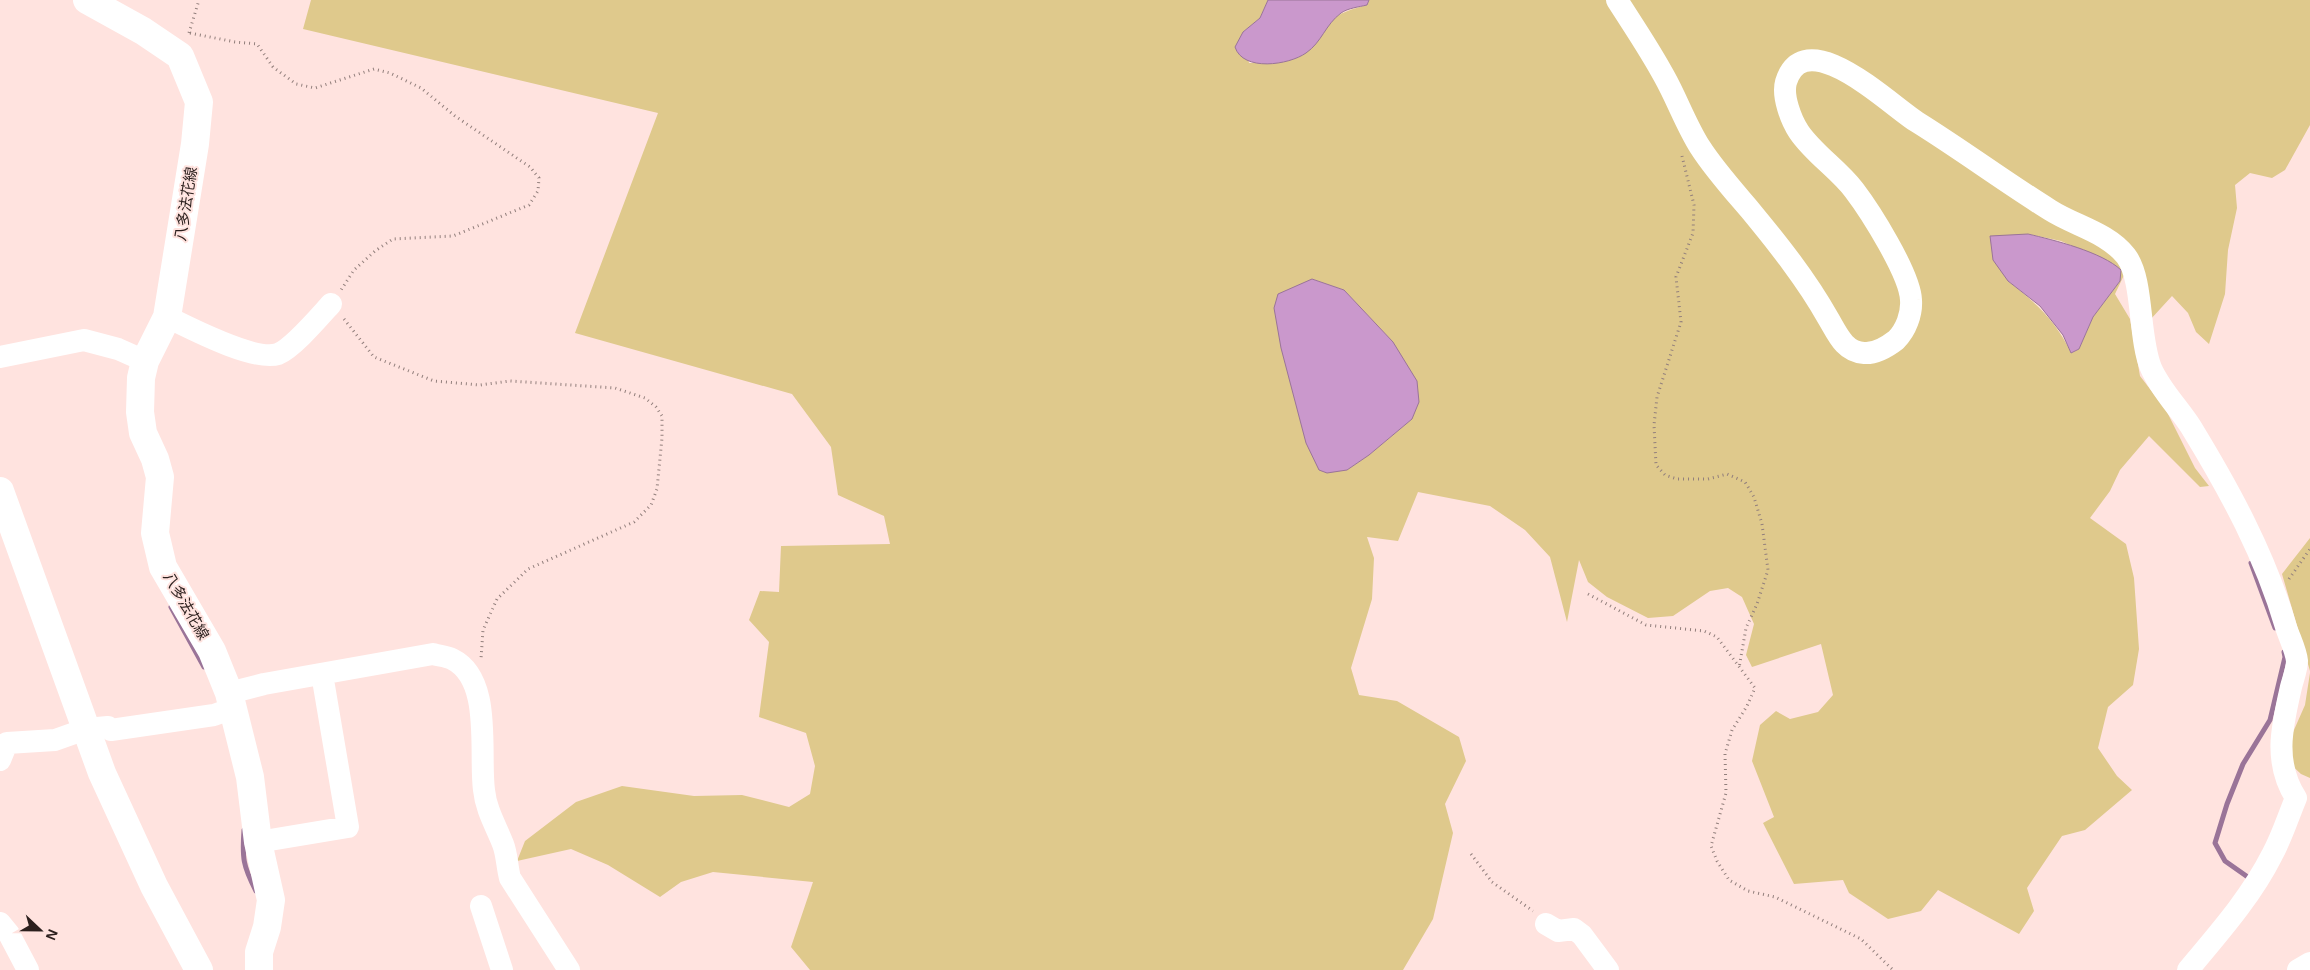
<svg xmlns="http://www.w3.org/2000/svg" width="2310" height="970" viewBox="0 0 2310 970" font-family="Arial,'Noto Sans JP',sans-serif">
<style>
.green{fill:#dfc98c;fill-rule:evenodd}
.water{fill:#ca98cc;stroke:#9a7498}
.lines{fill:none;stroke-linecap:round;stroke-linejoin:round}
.stream{stroke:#9a7498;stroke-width:5}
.path{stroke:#927f7c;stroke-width:3;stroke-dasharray:1 4;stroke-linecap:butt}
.minor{stroke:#fff;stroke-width:22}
.major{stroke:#fff;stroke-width:28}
.labels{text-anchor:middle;stroke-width:4;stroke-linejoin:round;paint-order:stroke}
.street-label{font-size:15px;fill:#2b1f1d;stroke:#ffe3df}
</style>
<rect width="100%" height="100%" fill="#ffe3df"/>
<path class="green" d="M311,0H1268L1260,18L1243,32L1249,63C1267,63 1290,64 1305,53C1317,45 1320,34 1329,23C1339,12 1353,9 1367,5L1369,0H2310V125L2285,170L2272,178L2250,173L2235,185L2237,208L2228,250L2225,294L2209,344L2196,332L2188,313L2172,296L2150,320L2135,252L2115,294L2130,319L2140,376L2166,410L2195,468L2209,486L2200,487L2149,436L2120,470L2110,491L2090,518L2126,544L2134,578L2139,649L2133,685L2108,707L2098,748L2117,776L2132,790L2085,830L2062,836L2027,888L2034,911L2019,934L1938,890L1921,911L1888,919L1849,893L1843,880L1794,884L1763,823L1774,817L1752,761L1760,725L1776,711L1790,719L1818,712L1833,695L1821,644L1752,667L1746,655L1754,624L1742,597L1728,588L1710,591L1673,616L1648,618L1607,597L1588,582L1579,560L1567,622L1550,557L1525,530L1490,506L1418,492L1398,541L1367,537L1374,558L1372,599L1351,668L1359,695L1397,701L1459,737L1466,761L1445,804L1453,833L1433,919L1403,970H810L791,947L813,882L713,872L681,882L660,897L608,865L571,849L517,861L525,841L576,802L622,786L694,796L742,795L789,807L810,794L815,766L806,733L759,717L769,642L749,620L760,591L779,592L781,546L890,544L884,516L838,495L831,447L792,394L575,333L658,113L303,29ZM2028,234L2061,241L2081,250L2120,281L2093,317L2079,349L2071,353C2057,322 2035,302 2008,281ZM1312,279L1344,290L1393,342L1412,419L1369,455L1347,470Z
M2310,538V671L2282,574Z
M2310,673V778L2301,774L2287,761L2290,739L2305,705Z"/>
<path class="water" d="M1268,0H1369L1367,5C1359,7 1348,8 1341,13C1325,25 1322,42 1306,53C1289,65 1243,72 1235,47L1243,32L1260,18Z
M2028,234C2054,240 2102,252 2121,270L2120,281L2093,317L2079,349L2071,353L2063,335L2040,306L2008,281L1993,260L1990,236Z
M1312,279L1344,290L1393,342L1417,381L1419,402L1412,419L1369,455L1347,470L1327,473L1319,470L1306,443L1281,348L1274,308L1278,294Z"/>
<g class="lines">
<path class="stream" d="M2251,563L2275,628
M171,607L204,667
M244,830C242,858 243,866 256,891
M2252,880L2225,861L2215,843L2227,804L2243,764L2270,720L2285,657L2284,652"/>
<path class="path" d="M189,33L199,0
M190,33L235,42L257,44L273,67L296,84L315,88L374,69L390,73L421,88L455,116L530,167L539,178L538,191L529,205L453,236L393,239L375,251L354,270L341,290
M1682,156L1694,205L1693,233L1676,277L1681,322L1657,397L1654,425L1656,465L1665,475L1677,479H1708L1727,474L1745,482L1754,497L1762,524L1768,570L1757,604L1746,628L1739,668
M344,319L374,357L434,381L480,385L510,381L615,388L645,398L656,407L662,416V438L657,489L651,505L634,522L528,569L497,599L483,630L481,659
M2289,579L2310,549
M1588,594L1646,625L1704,631L1717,637L1755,688L1747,706L1732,730L1725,754L1726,793L1711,846L1717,861L1729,880L1748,891L1775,897L1861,939L1893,970
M1471,854L1492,882L1533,911"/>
<path class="minor" d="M1617,0C1633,25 1650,50 1664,76C1677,99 1686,125 1700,147C1714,169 1733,190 1750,210C1778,244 1806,279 1828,318C1837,333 1844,352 1864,353C1876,354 1887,347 1896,340C1906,330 1912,314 1911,300C1910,274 1870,211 1854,190C1838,169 1814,154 1799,132C1791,120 1782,96 1786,82C1805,21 1891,106 1917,122C1962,150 2005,182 2050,210C2075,226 2107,232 2126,256C2144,280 2138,337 2151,368C2160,389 2178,407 2191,427C2230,491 2265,555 2286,627C2289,637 2296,650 2297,661C2297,669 2293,679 2291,687C2282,726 2273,762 2296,798C2288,817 2282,837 2272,855C2251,897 2218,934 2188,970
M167,317C190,328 254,362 278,354C293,348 320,316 331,304
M0,357L84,340L118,349L145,361
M229,693L264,684L433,654C439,656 446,656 452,659C493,679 479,753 484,790C486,810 496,826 503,844C507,854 507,867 510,878L569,970
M0,760L7,743L55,740L86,729L108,727L111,730L214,715L233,708
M258,842L348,827L322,674
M481,906L502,970
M0,923L9,934L28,970
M1546,924L1558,931L1574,929L1582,935L1608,970
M2298,970L2310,963"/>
<path class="major" d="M87,0L143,31L180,56L199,102L195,144L167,317L145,361L141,378L140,412L143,433L155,459L160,477L155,533L163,567L212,651L229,693L250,777L258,842L271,900L267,927L259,952V970
M0,491L102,773L154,886L199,970"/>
</g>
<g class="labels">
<g class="street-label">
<text transform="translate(186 204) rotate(-81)" y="5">八多法花線</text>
<text transform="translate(186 606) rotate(60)" y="5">八多法花線</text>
</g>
</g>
<g transform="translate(40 930) rotate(112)" stroke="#ffe3df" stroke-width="4" paint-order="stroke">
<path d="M0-4L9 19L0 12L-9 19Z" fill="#2b1f1d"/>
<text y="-8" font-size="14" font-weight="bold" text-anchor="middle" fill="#2b1f1d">N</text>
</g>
</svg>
